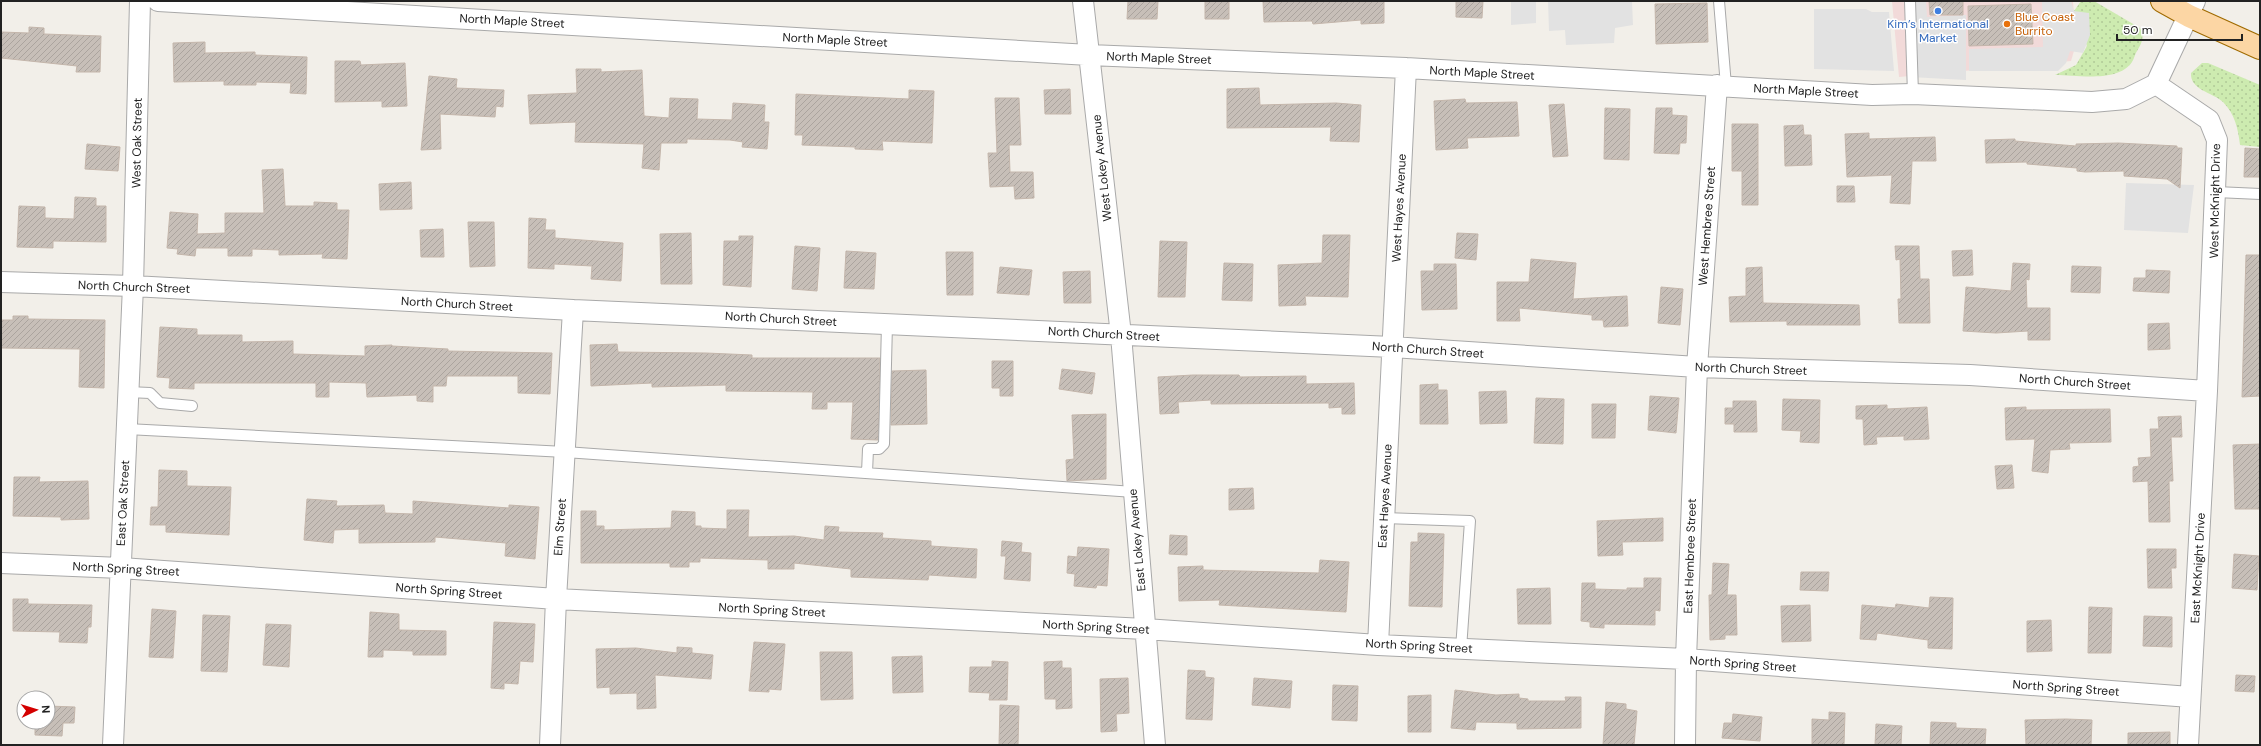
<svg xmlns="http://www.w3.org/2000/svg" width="2261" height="746" viewBox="0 0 2261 746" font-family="'DM Sans',sans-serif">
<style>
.commercial{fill:#f2dad9}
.grass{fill:url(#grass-dots)}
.parking{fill:#e2e2e2}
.building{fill:url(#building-hatch);stroke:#c4b6ab}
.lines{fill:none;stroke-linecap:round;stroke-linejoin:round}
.lane-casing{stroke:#a9a9a9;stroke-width:12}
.street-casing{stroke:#a9a9a9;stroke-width:22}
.primary-casing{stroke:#a06b00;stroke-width:24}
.lane{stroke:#fff;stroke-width:10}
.street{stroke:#fff;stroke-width:20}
.primary{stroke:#fcd6a4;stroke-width:22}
.shop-dot{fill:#3f7fe0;stroke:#fff;stroke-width:1.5}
.food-dot{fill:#e8710a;stroke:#fff;stroke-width:1.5}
.labels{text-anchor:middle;stroke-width:3;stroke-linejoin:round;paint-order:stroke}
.food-label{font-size:12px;fill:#c56008;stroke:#fff;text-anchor:start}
.street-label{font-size:12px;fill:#222;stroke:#fff}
.shop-label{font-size:12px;fill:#366cbe;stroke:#fff}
</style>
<defs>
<pattern id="grass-dots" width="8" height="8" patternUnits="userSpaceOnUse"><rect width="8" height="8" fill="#cdebb0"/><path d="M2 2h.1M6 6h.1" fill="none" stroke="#b0c997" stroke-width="1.8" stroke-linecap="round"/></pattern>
<pattern id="building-hatch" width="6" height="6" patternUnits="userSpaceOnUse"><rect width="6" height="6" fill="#c7bfb8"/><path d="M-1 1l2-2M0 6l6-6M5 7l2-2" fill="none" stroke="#aba49e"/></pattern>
</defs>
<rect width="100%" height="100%" fill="#f2efe9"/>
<path class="commercial" d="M1892,1H2073L2076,44L2071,61L1899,77Z"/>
<path class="grass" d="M2081,1H2094L2140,28C2145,36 2142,43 2137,51C2135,54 2134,59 2132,62C2118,83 2077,75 2055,75L2076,65L2087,46L2074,11Z
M2202,63H2208L2260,85V147L2240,145C2238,129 2235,114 2223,102C2212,92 2190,90 2191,73Z"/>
<path class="parking" d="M1511,1H1536V23L1511,25Z
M1548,1H1632L1633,25L1615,28L1614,43L1566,45L1565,30L1549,31Z
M1910,1H1926L1927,17L1966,15V80L1910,77Z
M2042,1H2071L2074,11L2089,13L2090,35L2083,53L2070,51L2066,63L2058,71H1969V49L2043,47Z
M1814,9H1866L1872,12H1889L1894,71L1814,69Z
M2126,183L2194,185L2188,233L2124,230Z"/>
<path class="building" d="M1128,1H1158L1157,19H1127Z
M1205,1H1229V19H1205Z
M1263,1H1384V23L1361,24V20L1313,24L1312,21L1264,22Z
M1456,1H1483L1482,18L1456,17Z
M1929,1H1963V15H1930Z
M1707,3L1708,42L1656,44L1655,4Z
M2031,4L2033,44L1969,46L1968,6Z
M29,27L44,28V34L101,36L100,72H76L77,66L1,58V32L29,33Z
M205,42V53L255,52V55L307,57L306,94L290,93L291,83L256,82V85H224V81L174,82L173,43Z
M335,61H360L361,65L405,63L407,106L382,107V101L335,102Z
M576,69H601V72L642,70L644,116L669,118L670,98L698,99L697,119L732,120L733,103L765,105L764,122H769L767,149L742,147L743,142L730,140L687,139V143H661L659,170L642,168L644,144L575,142L576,122L530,124L528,95L577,93Z
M429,76L457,79L456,88L504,90L503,107L496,106L495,117L440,114L441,149L421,150Z
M1259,88L1260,105L1336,103L1361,105L1359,142L1330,141L1331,127L1227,128V89Z
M1070,89L1071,114H1045L1044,90Z
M909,90L934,91L932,143L882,141L883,150L855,149V147L802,145L803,135H795L796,94L909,99Z
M995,98H1019L1021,145H1009L1010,172H1033L1034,198L1015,199L1014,186L990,187L988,153H997Z
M1465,99L1466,103L1517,102L1519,136L1467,138L1468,148L1436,150L1434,101Z
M1564,104L1568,156L1553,157L1549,105Z
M1605,108L1630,109L1629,160L1604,159Z
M1656,108H1672V115L1687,116L1686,143H1680L1679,154L1654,153Z
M1732,124H1758V205H1742V171H1732Z
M1803,125L1804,135H1811L1812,165L1785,166L1784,126Z
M1869,133V139L1935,137L1936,161H1912L1910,204L1890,203L1892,175L1847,177L1845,134Z
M2015,139V141L2076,146V144L2118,143L2177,146V148H2182L2180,188L2167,179L2124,176V171L2085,172L2077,171V168L2027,164V162L1986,163L1985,140Z
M87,144L120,147L118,171L85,169Z
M2245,148L2260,149V177H2244Z
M283,169L285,206H314V202L337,203V210H349L347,259L322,258L323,254L279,255V250L252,249V256H228V248H196L195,256L177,254L178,249L167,248L170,212L198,214L197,234L225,233V213H264L262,170Z
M411,182L412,209L380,210L379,184Z
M1837,186H1854L1855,202H1837Z
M75,197L96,198V206H106V242L53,241V248L17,247L19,206L45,207V218L74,219Z
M529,218L546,219L545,230H555V238L623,243L621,281L591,279L592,266L554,264V269L528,268Z
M468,222H494L495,266L470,267Z
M443,229L444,257H421L420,230Z
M691,233L692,284H661L660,234Z
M1457,233L1478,234L1476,260L1455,258Z
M1323,235H1350L1348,297L1305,296L1306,305L1279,306L1278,265L1322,263Z
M739,236H753L751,287L723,285L724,241H739Z
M1160,241L1187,242L1185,297H1158Z
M795,246L820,248L817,291L792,289Z
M1895,246H1919L1920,279H1929L1930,323H1899L1898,299H1901L1900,259L1896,260Z
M1972,250L1973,275L1953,276L1952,251Z
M846,251L876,253L874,289L844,288Z
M946,252H973V295H947Z
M2246,255H2260V396L2242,397Z
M1531,259L1576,263L1573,299L1627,296L1628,326L1604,327L1603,320H1592V315L1519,308L1520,321H1497V282H1529Z
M1224,263L1253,264L1252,301L1222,300Z
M2013,263L2030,264L2029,280L2026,279L2027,308H2050V340H2028V331L1996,333L1963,331L1966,287L2011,291Z
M1434,264H1456L1457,309L1422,310L1421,271H1434Z
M2072,266L2101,267L2100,293L2071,292Z
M1000,267L1032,270L1029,295L997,293Z
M1762,267L1763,303L1859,305L1860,325H1787V321L1730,322L1729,297L1746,296V268Z
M2146,270L2170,271L2169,293L2133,291L2134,278H2146Z
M1090,271L1091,303H1064L1063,272Z
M1661,287L1683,289L1680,325L1658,323Z
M13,316H28V319L105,320L104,388L79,387L80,349L1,348V320H13Z
M2169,323L2170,349L2148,350V324Z
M160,327L197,329V335H242V342L293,341V354L365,356V346L392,345V346L448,349V351L552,353L550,394L518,393V376H447L446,386H433V402L417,401V395L367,397L366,383L329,382V397H316V383H194V389L169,388L170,378L157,377Z
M617,344L618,352L706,353L752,355V358H880L878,440L851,439L853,402H827V409H812L813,392L726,391V385L652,387V383L591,386L590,345Z
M992,361H1013V396H1000V388H992Z
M1062,369L1095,373L1092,394L1059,389Z
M926,370L927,424L891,425L892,371Z
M1193,375H1239L1240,377L1306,376V384L1354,383L1355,414H1342V407L1329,408V403L1211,404V400L1178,402L1179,413L1160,414L1158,377Z
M1438,384V390H1447L1448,424H1420V385Z
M1506,391L1507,423L1480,424L1479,392Z
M1650,396L1679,398L1676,433L1648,430Z
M1536,398L1564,399L1563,444L1534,443Z
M1783,399L1820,400L1819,443L1800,442L1801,431L1782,430Z
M1733,401H1756L1757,432H1734V424H1725V408H1733Z
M1592,404H1616L1615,438H1592Z
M1887,405V409L1927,407L1929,439L1904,440V436L1876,437L1877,444L1864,445L1863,419H1856V406Z
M2026,407V410L2110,409L2111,442L2069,443L2070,449L2050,450L2048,473L2032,471L2035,439L2006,440L2005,408Z
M1106,414V479L1067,481L1066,460L1074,459L1072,415Z
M2181,416L2182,437H2171L2173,481H2169L2170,522H2149L2148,481L2133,482V467L2139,466L2138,458L2151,457L2150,429H2159L2158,417Z
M2260,444V509H2235L2233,445Z
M2012,465L2014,488L1997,489L1995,466Z
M159,470L187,471V486L231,487L229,535L166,532V525H150L151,507H158Z
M14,477H40L39,482L88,481L89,519L61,520V517L13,516Z
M1253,488L1254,509L1229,510V489Z
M307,499L337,501L336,506L384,505L385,513L413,514V501L509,508V505L539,507L535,559L505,556L506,543L435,537V542L359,543V529L334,530L333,543L304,540Z
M727,510H749L748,537L794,536L824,540L825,526L839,527L838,532L883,533L882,538L931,541V546L977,549L976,578L929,575L928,580L851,577V569L794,563V569H768V560L700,558V562H689V567H670V563H581V511H596V526H604V530L671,528L672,511L695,512V526H701V528L727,529Z
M1663,518V541L1622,542L1623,555L1598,556L1597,521Z
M1418,533L1444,534L1442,607L1409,606L1411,542H1418Z
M1170,535L1187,536V555L1169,554Z
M1002,541L1022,543L1021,552L1031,553L1030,581L1004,579L1006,556H1001Z
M1078,547L1109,549L1107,586L1097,585L1096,588L1074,586L1075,574L1067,573L1068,556L1077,557Z
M2147,549H2176V568H2171L2172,588H2148Z
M2234,554L2259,556L2257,590L2232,588Z
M1320,560L1349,562L1346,612L1219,605L1220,600L1179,601L1178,567L1203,566V570L1319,573Z
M1713,563L1729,564L1727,595H1736L1737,635H1725V639L1710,640L1709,595H1712Z
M1801,572H1829L1828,591L1800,590Z
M1644,578H1661L1660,611L1655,610V625L1604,624V628L1590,627V622L1581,621L1582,583H1595V589L1627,590V588H1644Z
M1550,588L1551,624H1518L1517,589Z
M1930,597L1953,598L1952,649L1928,648V640L1877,633L1876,640L1860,639L1862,605L1895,608L1896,604L1929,608Z
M13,599H28V604L92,605L91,627H88L87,643L59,642L60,632L13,631Z
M1810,605L1811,641L1782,642L1781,606Z
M2089,607L2112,608L2111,653H2088Z
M152,609L176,611L173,658L149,657Z
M370,612L399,614V630L446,631V655H413V651L383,650V657H368Z
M203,615L230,616L227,672L201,671Z
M2144,616L2172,617V647L2143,646Z
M2051,620L2052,651L2027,652V621Z
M494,622L535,624L533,662L520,661L518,684L504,683V689L491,688Z
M266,624L291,625L289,667L263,665Z
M754,642L785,644L781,690L769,689V692L749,691Z
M677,647L692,648V653L713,655L711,679L655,675L656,708L637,709V693L610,694V687L597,688L596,649L636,648L677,653Z
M820,652H852L853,699L821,700Z
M922,656L923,692L893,693L892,657Z
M992,661L1008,662L1007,700H989L990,693L969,692L970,667H992Z
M1062,661V668H1071L1072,708L1056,709V699H1045L1044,662Z
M1188,670L1205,671V677L1214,678L1212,720L1186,719Z
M2236,675L2255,676L2254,692L2235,691Z
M1128,678L1129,713L1116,714L1117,731L1101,732L1100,679Z
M1254,678L1292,681L1290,708L1252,705Z
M1333,685L1358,686L1357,721L1332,720Z
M1455,690L1496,695L1519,694V698L1528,699V701H1566L1565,697H1581V728L1517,729V723L1476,722L1475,730L1451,728Z
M1431,695V732H1408V696Z
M1606,702L1626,704V709L1637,711L1634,745H1603Z
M1000,705L1019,706L1018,745H999Z
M48,706L75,707L74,723H63L62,736L35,735V722H48Z
M1829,712L1845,713L1844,745H1812V719L1829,720Z
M1733,714L1762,717L1760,741L1722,738L1724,723H1732Z
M2066,719L2092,720L2091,745H2026L2025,720Z
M1931,722L1956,723V728L1986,729L1985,745H1930Z
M1876,724L1902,726L1901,745H1875Z
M2170,732V745H2128V733Z"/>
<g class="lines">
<defs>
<path id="lane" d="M1719,1L1726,86
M1910,1L1913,94
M2216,192L2260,194
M128,392L150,393L160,403L192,406
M127,429L565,452L1134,492
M867,473L868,449H879L884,444L887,324
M1384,518L1470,521L1461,649"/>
<path id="street" d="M158,1L1089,55L1406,68L1872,95L1913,94L2092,102L2126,99L2156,84
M1083,1L1121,335L1155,745
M1,282L133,286L573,310L1392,347L1697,367L1970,375L2207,391
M1,563L121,568L556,599L1145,629L1378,645L1686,659L2190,697
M1378,645L1406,68
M113,745L133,286L140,1
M550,745L556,599L573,310
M1685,745L1686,659L1697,367L1717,85
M2188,745L2207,391L2217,140L2209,120L2156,84L2195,1"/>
<path id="primary" d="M2162,1L2189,16L2260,48"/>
</defs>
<use href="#lane" class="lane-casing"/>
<use href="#street" class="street-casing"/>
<use href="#primary" class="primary-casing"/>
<use href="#lane" class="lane"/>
<use href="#street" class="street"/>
<use href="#primary" class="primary"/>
</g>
<circle class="shop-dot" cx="1938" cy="11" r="4"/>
<circle class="food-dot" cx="2007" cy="24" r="4"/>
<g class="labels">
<g class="food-label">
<text x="2015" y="21">Blue Coast<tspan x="2015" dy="14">Burrito</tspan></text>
</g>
<g class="street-label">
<text transform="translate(512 21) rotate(3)" y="4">North Maple Street</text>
<text transform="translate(835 40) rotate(3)" y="4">North Maple Street</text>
<text transform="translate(1159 58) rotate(2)" y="4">North Maple Street</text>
<text transform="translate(1482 73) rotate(3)" y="4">North Maple Street</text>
<text transform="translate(1806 91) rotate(3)" y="4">North Maple Street</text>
<text transform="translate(137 143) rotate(-89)" y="4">West Oak Street</text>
<text transform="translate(1102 168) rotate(-96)" y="4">West Lokey Avenue</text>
<text transform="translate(2215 201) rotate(-89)" y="4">West McKnight Drive</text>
<text transform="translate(1399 208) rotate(-87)" y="4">West Hayes Avenue</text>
<text transform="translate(1707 226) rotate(-86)" y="4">West Hembree Street</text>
<text transform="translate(134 287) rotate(2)" y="4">North Church Street</text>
<text transform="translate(457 304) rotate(3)" y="4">North Church Street</text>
<text transform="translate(781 319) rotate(3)" y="4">North Church Street</text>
<text transform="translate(1104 334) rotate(3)" y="4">North Church Street</text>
<text transform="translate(1428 350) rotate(4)" y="4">North Church Street</text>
<text transform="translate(1751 369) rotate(2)" y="4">North Church Street</text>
<text transform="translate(2075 382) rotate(4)" y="4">North Church Street</text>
<text transform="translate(1385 496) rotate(-87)" y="4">East Hayes Avenue</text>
<text transform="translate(123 503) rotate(-87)" y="4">East Oak Street</text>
<text transform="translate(560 527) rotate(-86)" y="4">Elm Street</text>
<text transform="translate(1137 540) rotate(-95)" y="4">East Lokey Avenue</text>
<text transform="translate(1690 556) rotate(-88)" y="4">East Hembree Street</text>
<text transform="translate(2198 568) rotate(-87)" y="4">East McKnight Drive</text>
<text transform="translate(126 569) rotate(3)" y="4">North Spring Street</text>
<text transform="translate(449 591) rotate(4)" y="4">North Spring Street</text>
<text transform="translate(772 610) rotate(3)" y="4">North Spring Street</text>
<text transform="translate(1096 627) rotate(3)" y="4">North Spring Street</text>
<text transform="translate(1419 646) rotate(3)" y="4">North Spring Street</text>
<text transform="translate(1743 664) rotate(4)" y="4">North Spring Street</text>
<text transform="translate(2066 688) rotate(4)" y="4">North Spring Street</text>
</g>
<g class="shop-label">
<text x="1938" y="28">Kim’s International<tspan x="1938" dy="14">Market</tspan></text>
</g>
</g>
<rect width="2261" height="746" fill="none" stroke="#222222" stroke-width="4"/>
<g transform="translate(36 710) rotate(86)"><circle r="19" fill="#ffffff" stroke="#a7a7a7"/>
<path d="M0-3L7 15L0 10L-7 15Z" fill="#d40000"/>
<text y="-6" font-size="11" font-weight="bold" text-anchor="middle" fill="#222222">N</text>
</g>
<path d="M2117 34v6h125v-6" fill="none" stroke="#222222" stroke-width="2"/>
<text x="2123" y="34" font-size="12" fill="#222222" stroke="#ffffff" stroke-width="3" paint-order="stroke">50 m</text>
</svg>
